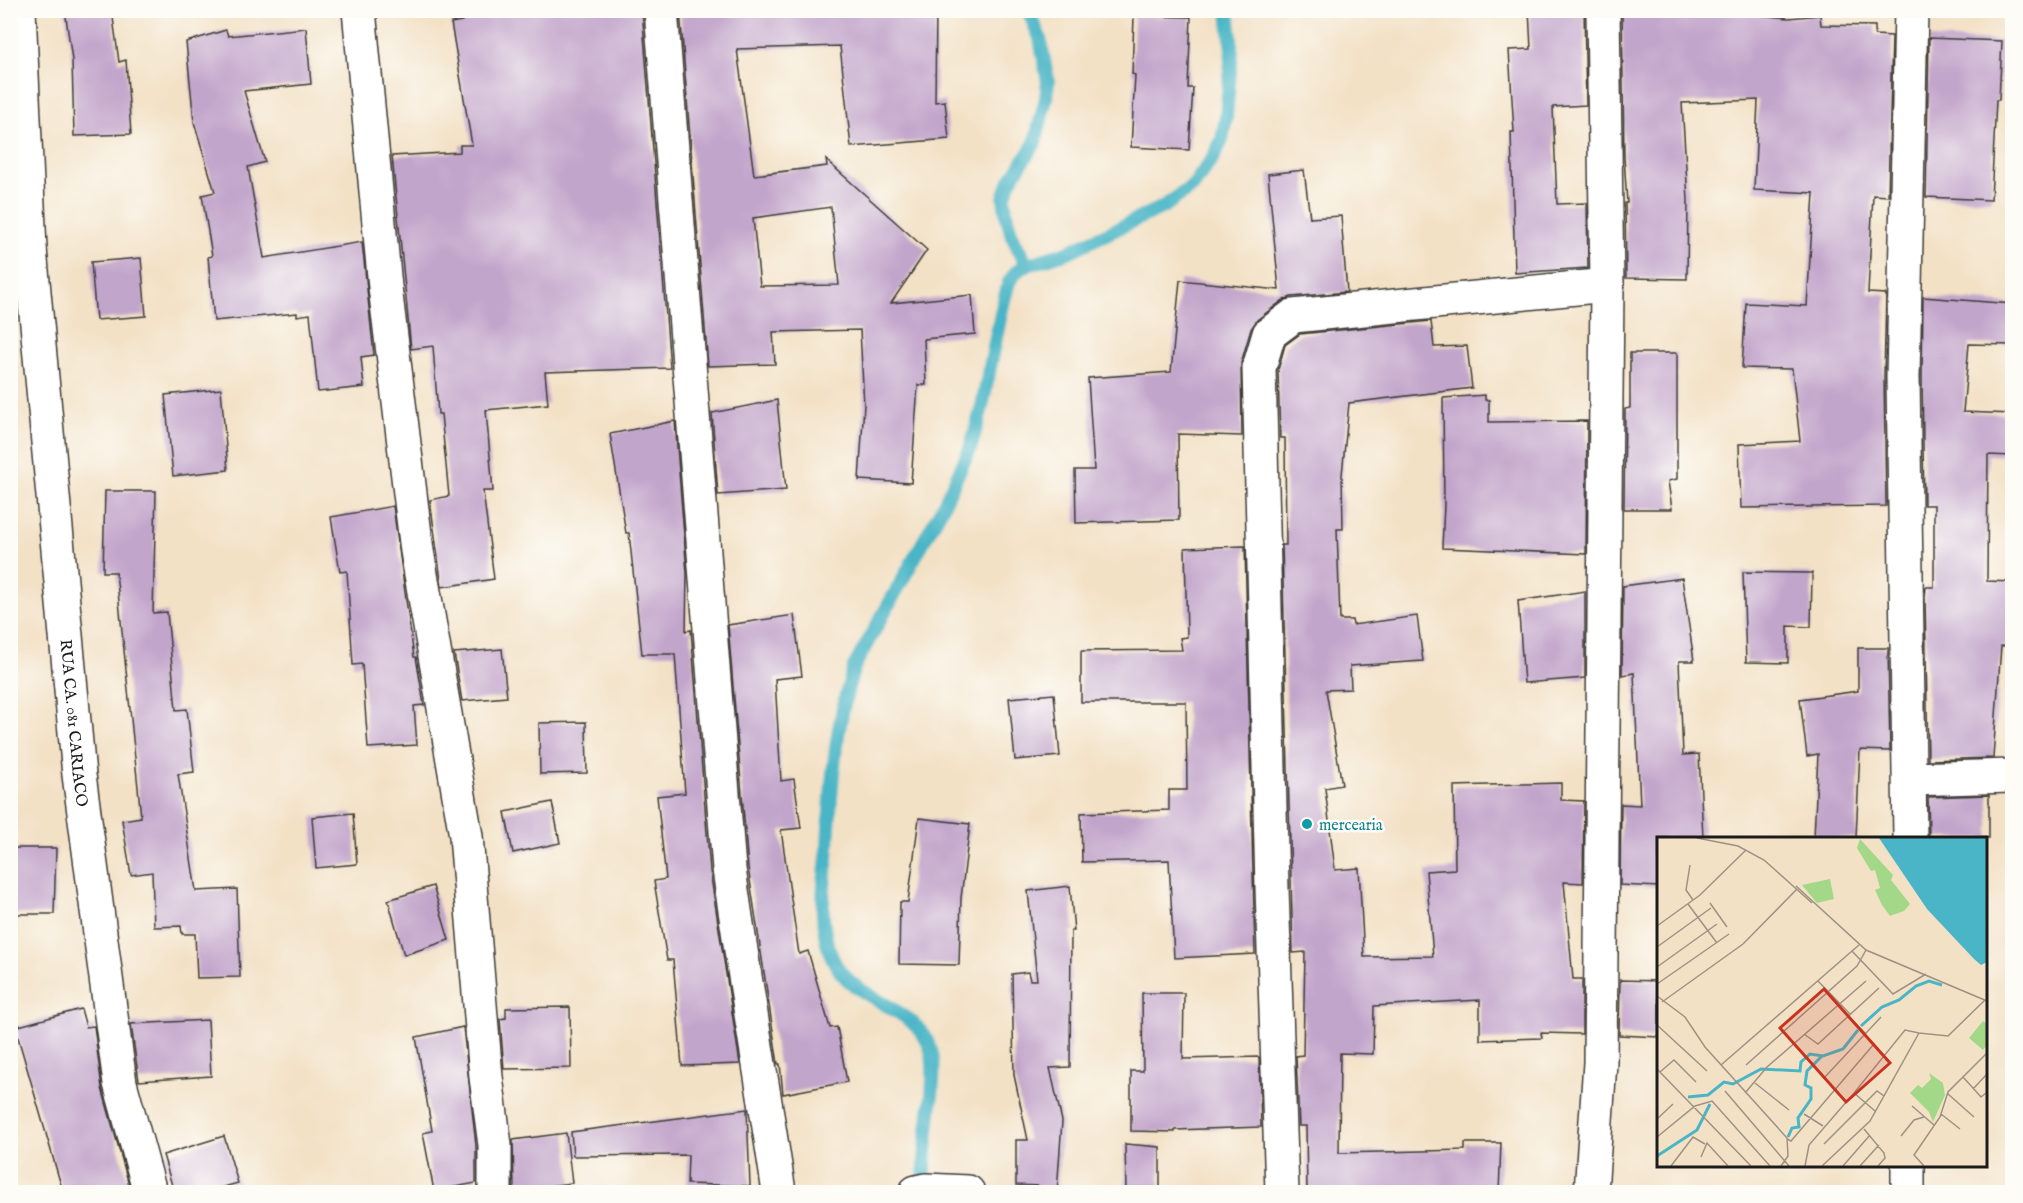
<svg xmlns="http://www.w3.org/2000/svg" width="2023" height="1203" viewBox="0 0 2023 1203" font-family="'IM FELL English',serif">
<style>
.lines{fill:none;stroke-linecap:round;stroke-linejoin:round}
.stream{stroke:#49b5c6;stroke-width:14}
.building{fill:#c2a5cb;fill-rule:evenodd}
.minor-casing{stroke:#3c3a36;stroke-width:36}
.minor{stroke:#fff;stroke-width:33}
.culture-dot{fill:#0f9aa8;stroke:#fdfcf7;stroke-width:2}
.labels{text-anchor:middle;stroke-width:5;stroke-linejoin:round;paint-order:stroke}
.street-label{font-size:16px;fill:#1c1c1c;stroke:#fdfcf7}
.culture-label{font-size:16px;fill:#0d838f;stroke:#fdfcf7;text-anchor:start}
.inset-river{fill:none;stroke:#49b5c6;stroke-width:3}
.inset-road{fill:none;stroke:#9d9282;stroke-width:1.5}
.view{fill:#c8321e;fill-opacity:0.15;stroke:#c8321e;stroke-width:3}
.inset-edge{fill:none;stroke:#1c1c1c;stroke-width:3}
</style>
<rect width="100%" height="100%" fill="#fdfcf7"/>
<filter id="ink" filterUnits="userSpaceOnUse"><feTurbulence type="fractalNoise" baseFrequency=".0167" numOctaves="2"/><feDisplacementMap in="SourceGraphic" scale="12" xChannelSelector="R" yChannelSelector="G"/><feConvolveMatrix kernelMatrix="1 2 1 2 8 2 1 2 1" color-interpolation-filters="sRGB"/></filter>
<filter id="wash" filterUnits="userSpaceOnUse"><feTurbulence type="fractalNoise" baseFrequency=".008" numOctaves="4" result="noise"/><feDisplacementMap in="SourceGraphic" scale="24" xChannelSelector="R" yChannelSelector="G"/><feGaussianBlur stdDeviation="1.35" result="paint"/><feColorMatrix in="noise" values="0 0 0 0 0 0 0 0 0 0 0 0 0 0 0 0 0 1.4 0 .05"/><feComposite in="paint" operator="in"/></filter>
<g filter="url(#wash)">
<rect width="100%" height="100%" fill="#f3e1c6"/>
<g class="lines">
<path class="stream" d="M1024,266L1025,262L1012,236L1007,218L1004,198L1009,183L1035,143L1046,98L1048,82L1040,38L1028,10
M925,1190C923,1159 929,1126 932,1095C933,1080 935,1064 931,1050C919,1012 872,1004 846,978C830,962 824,937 823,915C822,893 826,869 828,847C831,786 835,725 854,667L941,510L970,449L981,411L1003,304L1009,282L1015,273L1024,266L1068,252L1163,207L1193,186L1214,156L1222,140L1226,117L1232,50L1228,10"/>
</g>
<g id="blocks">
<path class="building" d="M65,10H112L119,62L126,60L131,134L74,136L72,60Z
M460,10H642L670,368L545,372L548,404L486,410L493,491H483L494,579L442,587L430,500L449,496L441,414H438L433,346L411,349L392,156L460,152V145H472L451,23L462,21Z
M680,10H936L935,102L945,101L949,139L851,147L840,46L737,49L754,175L827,166L826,160L927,250L891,303L972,295L975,334L924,339L926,385H918L911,483L859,480L864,405L860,330L773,332L775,364L708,366ZM831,207L839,285L760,286L753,218Z
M1529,10H1584L1586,105L1553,107L1557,204L1587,203L1588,268L1515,273L1511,132H1514L1509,50L1531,49Z
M1622,10H1691V16L1739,13L1789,18L1820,15L1821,25L1875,26V35L1892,36L1888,196L1873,195L1868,293L1886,294L1884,377L1886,506L1741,508L1739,444L1800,441L1792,369L1742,368L1746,303L1807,306L1814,193L1754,190L1758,100L1682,103L1688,200L1687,279L1626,278L1625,203H1627L1624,157Z
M1134,16L1191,17L1188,88H1193L1189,150L1131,147L1135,75L1132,74Z
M306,28L311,84L244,91L265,162L248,167L264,258L362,242L374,355L361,357L364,387L318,392L310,314L297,316V313L214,321L208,257L212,256L202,195L215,192L194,122L186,42L226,30L228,36Z
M1929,38L2002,41L1999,100H1996L1991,200L1926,197Z
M1304,170L1310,218L1341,216L1347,292L1291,297L1282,301L1257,320L1251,329L1241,363L1242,436L1178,434L1179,520L1076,523L1075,470H1094L1088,378L1171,372L1180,280L1279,290L1268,174Z
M141,258L146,316L96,320L91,262Z
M1923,297L2013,304V345L1969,344L1963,412L2013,414V456L1988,455L1987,581L2013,582V646H2001L1993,758L1928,760L1925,597L1926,587H1934V505H1924L1922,377Z
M1431,321L1434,347L1467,346L1472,388L1349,403L1342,475L1343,529H1337L1340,620H1352L1353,625L1417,616L1423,661L1350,666L1351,689L1326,690L1342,785L1325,788L1335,870L1359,868L1364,957L1433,956L1426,871L1455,869L1454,786L1561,783V800L1584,801L1583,883L1564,882L1573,979H1582V1034L1541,1033L1542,1038L1480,1040V1000L1374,1006L1373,1054L1340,1053L1339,1153L1465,1150V1143H1501L1499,1192H1307L1306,1126H1299L1296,1056L1303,1055L1305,952L1293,953L1282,545H1286L1285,438H1280L1278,370L1285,345L1300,334Z
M1630,353H1677V479L1668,481L1672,509H1624L1625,409L1630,408Z
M221,389L228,470L173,476L165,395Z
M1485,395V400H1489V422L1587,421L1586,554L1442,548L1444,505L1443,398Z
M777,400L786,490L718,495L712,413Z
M675,421L687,573L686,631L691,630L710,871L740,1064L682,1066L673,960H667L654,881L666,879L657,796L685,793L675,654H642L629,533H626L610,434Z
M105,491H156L153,613L167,612L176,710L187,709L194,772L178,774L196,891L237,889L240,977L197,978L195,934H182L181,926L154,927L152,872L131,875L122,820L141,817L116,572H103Z
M393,506L414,657H416L424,705L414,706L417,745L368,748L362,664L353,665L347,571L340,572L331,517Z
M1245,546L1255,954L1174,958L1169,860L1082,862L1081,813L1169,810V790H1187L1186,702H1081V651L1182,650L1180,638L1187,637L1185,548Z
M1743,572L1812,573L1811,627L1788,626V663L1746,662Z
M1682,578L1694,661H1679L1683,755L1699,754L1703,838H1659V887L1620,885L1621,804L1640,805L1634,673L1622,675L1623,586Z
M1585,591V678L1524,683L1518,601Z
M794,615L802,676L775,679L781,781L794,779L801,828L781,830L799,954L808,951L830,1028L837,1027L847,1082L783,1094L780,1064H778L748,867L728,625Z
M1858,648H1888L1890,751L1860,750L1856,838H1814L1818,754L1807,756L1800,699L1858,691Z
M502,649L507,697L462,701L454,653Z
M1054,694L1060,756L1015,760L1009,698Z
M586,722L587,773L540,774L539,723Z
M1989,795V838H1929L1928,797Z
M552,802L560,843L513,853L505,812Z
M353,813L357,864L316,868L312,817Z
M919,818L970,824L961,898L959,965L899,964L900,902H908Z
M10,848H56L54,914H10Z
M433,886L449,940L404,955L388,900Z
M1070,886L1074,931H1071L1070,1067L1050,1068L1062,1121L1057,1192H1040L1039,1186L1016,1185V1140H1028L1014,1075L1012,974L1028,972L1030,980H1037L1028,891Z
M1620,980L1659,981V1037L1619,1035Z
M1142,993H1184L1183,1059L1259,1057L1261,1127L1175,1130V1132L1131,1131V1071H1143Z
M570,1007L571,1068L504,1069L500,1019L506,1018V1008Z
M81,1009L86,1027L94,1026L102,1088L131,1192H63L15,1027Z
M208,1020L211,1076L139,1081L131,1024Z
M463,1027L476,1146V1183L434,1191L423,1133L432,1131L416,1037Z
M747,1109L750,1186L687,1184L688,1155L573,1156L571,1132Z
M566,1133L572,1183L514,1190L513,1140Z
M224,1136L238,1183L206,1192H174L163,1155Z
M1125,1144L1160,1147V1188L1126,1190Z"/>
</g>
</g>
<g filter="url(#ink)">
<use href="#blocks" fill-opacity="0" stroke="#3c3a36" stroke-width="1.5"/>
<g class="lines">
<defs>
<g id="minor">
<path d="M359,10L385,287L417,551L466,836L486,1077L495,1145V1192"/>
<path d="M661,10L729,869C744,977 763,1085 779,1192"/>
<path id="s1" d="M30,249L79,775L120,1083L150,1192"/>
<path d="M10,250L30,249L19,10"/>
<path d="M1910,779L2012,776"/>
<path d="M1910,838L1903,377L1911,10"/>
<path d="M916,1192L925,1190L968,1192"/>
<path d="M1282,1192L1272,888L1259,368L1269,334L1293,316L1607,285"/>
<path d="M1591,1192L1600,1063L1607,285L1603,10"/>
<path d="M1908,1192V1166"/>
</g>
</defs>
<use href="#minor" class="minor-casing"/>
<use href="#minor" class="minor"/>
</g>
</g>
<circle class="culture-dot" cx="1307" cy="824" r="6"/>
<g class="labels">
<g class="street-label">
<text dy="6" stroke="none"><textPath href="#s1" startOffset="476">RUA CA. 081 CARIACO</textPath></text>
</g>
<g class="culture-label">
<text x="1319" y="830">mercearia</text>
</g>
</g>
<g transform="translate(1657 837)">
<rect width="330" height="330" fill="#f3e1c6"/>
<path d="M203,2L236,38L234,43L253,67L247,74L233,79L225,68L218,53L223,51L218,33L214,34L200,11ZM173,42L177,62L160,66L145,48ZM326,184L330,187V208L326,213L312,201ZM272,236L286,246L288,258L276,285L272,275L253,256L261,248L265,251L274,242Z" fill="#a2d888"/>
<path d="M222,1H330V125L324,128L317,122L270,72Z" fill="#49b5c6"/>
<path class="inset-river" d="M204,189L225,170L242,163L259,149L272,144L285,148M31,260L51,258L67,245L76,247L104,232L143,234L144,225L153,217L166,219L186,212L201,193M131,300L135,291L142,290L141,281L154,262V251L148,248L150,234L165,219M0,319L40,293L53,267"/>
<path class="inset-road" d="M40,1L81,9L107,23L155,66M33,28L29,53L36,63M139,49L209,113L330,164M53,66L70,90M31,67L60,106M0,89L43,58L89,13M202,108L195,114L236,157L269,137M0,110L54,71M0,130L60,87M161,144L193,177M0,147L72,97M0,159L28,180L48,210L130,301L131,319L124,329M5,165L86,107L140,52M191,179L208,196M0,188L50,234M147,197L161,207L222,151M64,228L195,114M89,228L200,129L209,113M0,232L94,329M3,235L17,223L39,245M306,240L324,260L329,256M167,241L224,180M98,246L132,273M316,252L330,237M68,254L132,329M88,256L110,230L209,144M197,256L248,193L262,196M291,257L317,280M255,269L277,288M147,277L166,289M284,277L303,292M0,282L16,267M207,292L227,316L228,321L221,329M244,299L257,283L267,280M0,300L38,269L55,264L113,329M130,302L134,304L217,207M167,307L220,254L227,259M44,320L50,306L71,329M14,329L36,300L48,307M148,329L152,308L197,256L218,274M165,329L213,284L262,196L291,199L328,163M186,329L213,298M203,329L222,308M267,329L257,318L283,280L291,255L330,216"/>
<path class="view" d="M167,152L233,226L189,265L123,191Z"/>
<rect width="330" height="330" class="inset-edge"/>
</g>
<rect width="2023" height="1203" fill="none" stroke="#fdfcf7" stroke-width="36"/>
</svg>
